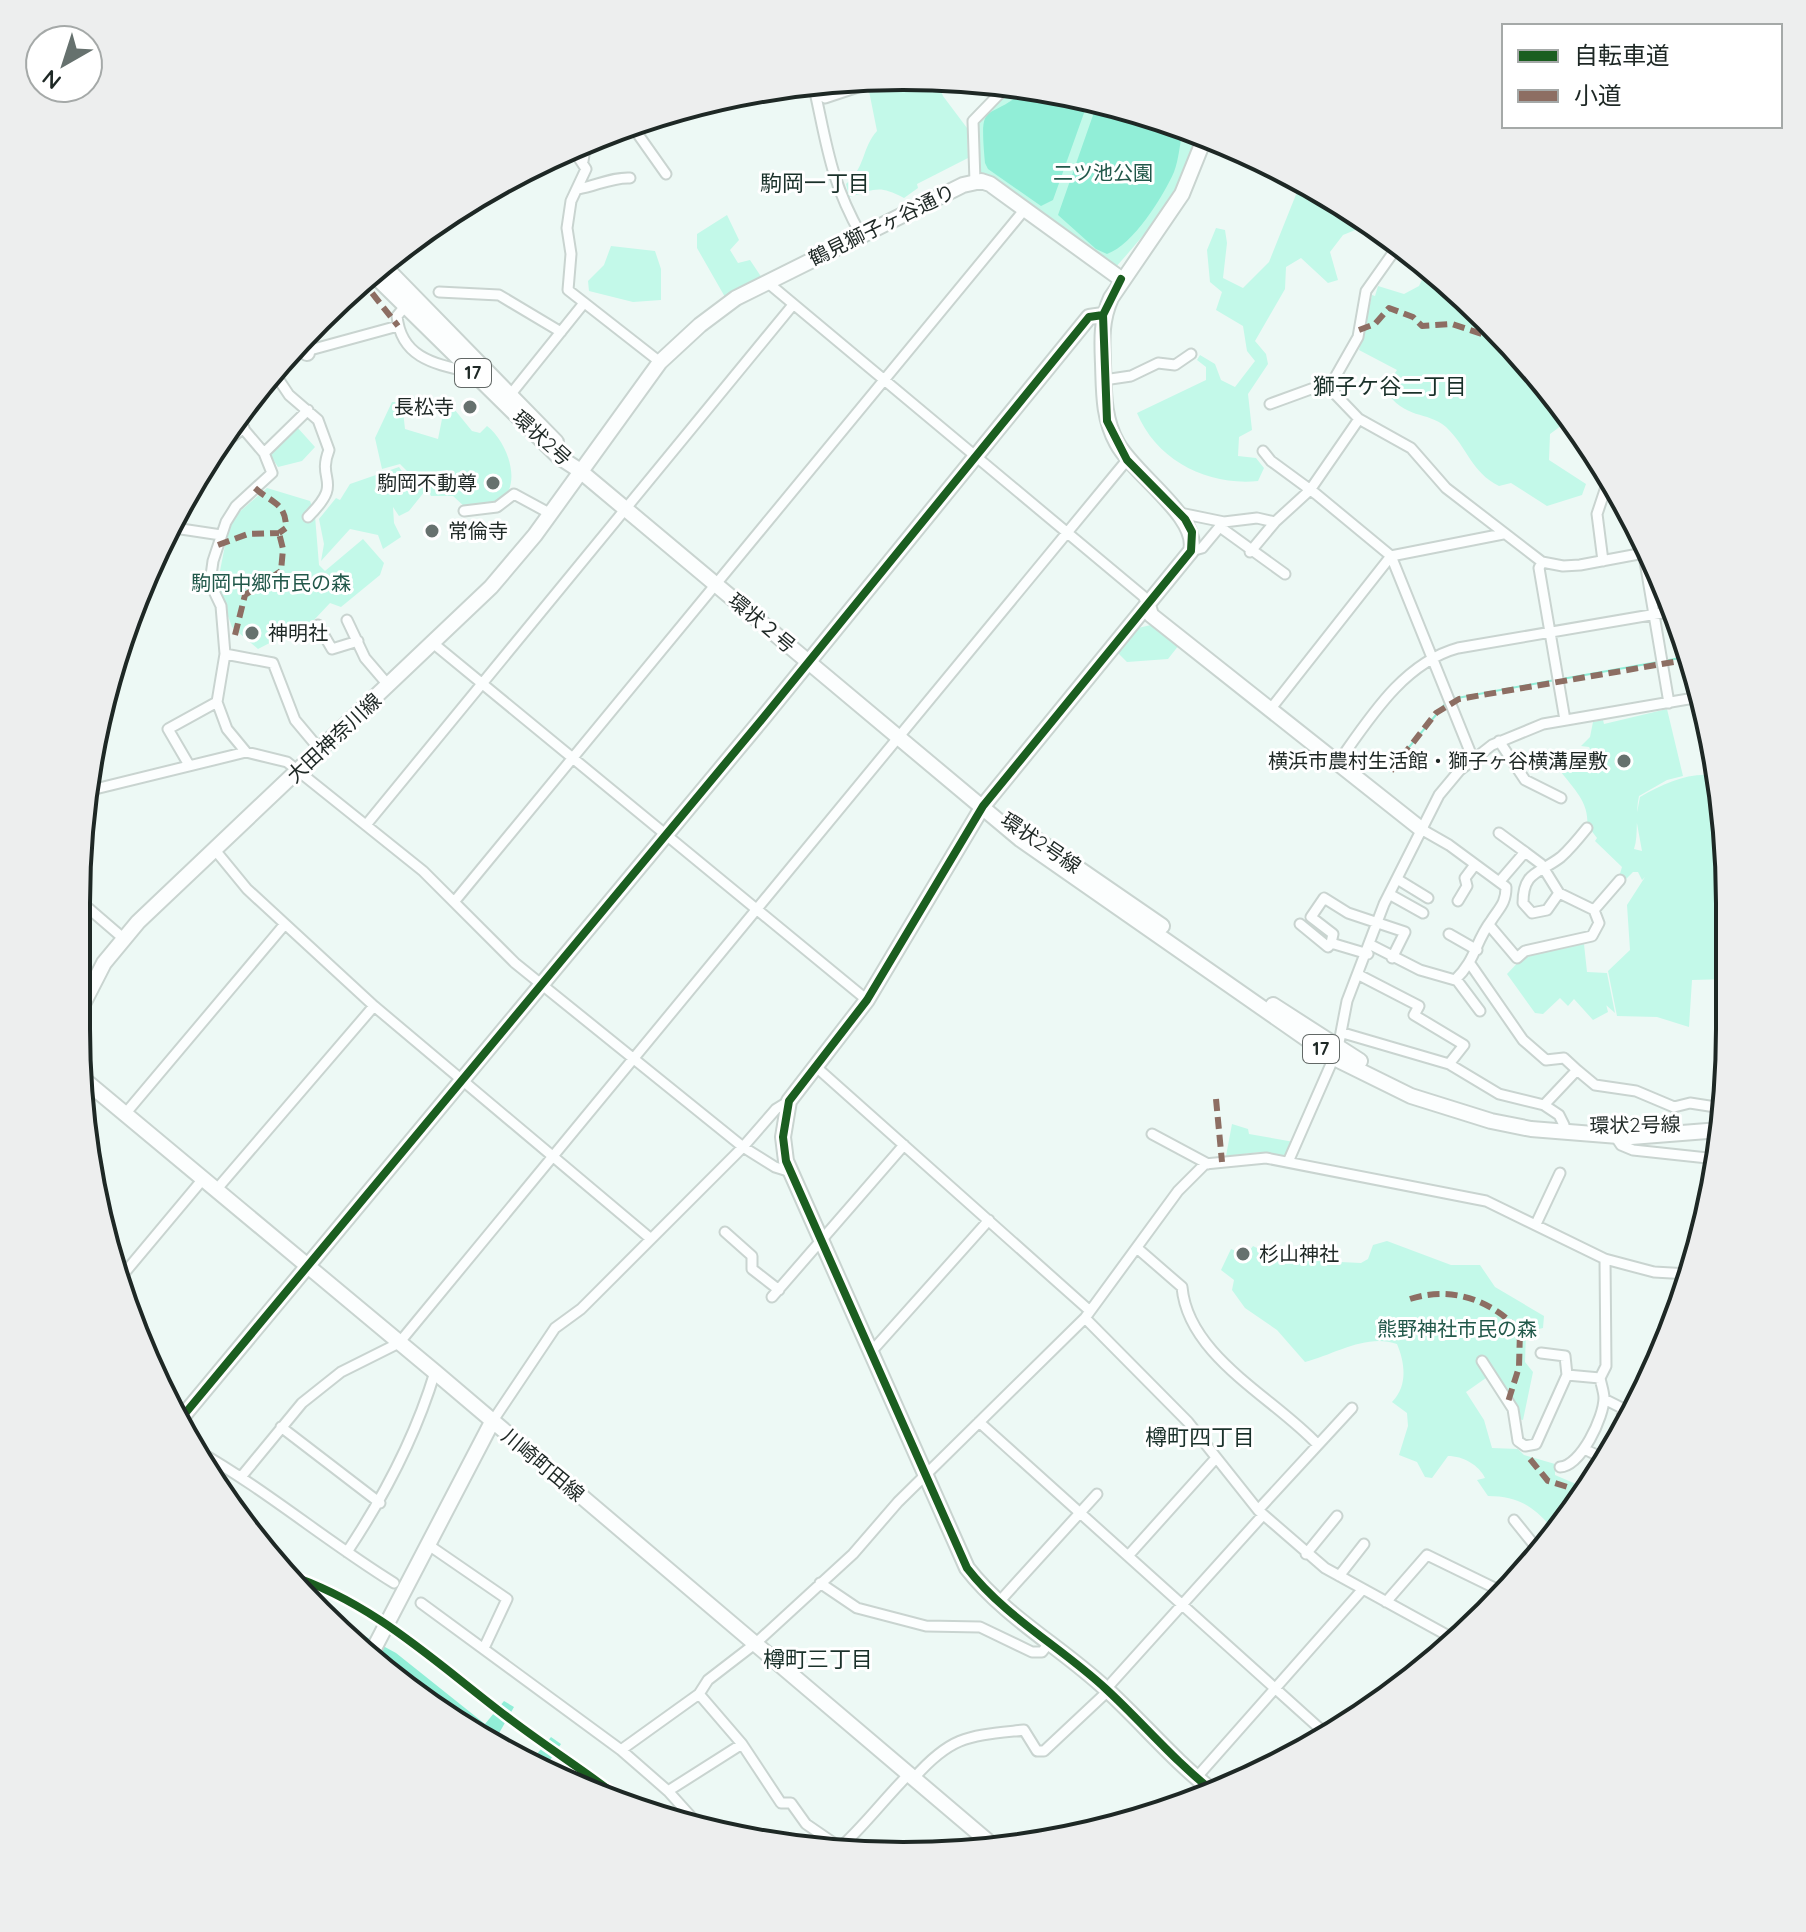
<svg xmlns="http://www.w3.org/2000/svg" width="1806" height="1932" viewBox="0 0 1806 1932" font-family="Quicksand,'Noto Sans JP',sans-serif">
<style>
.green{fill:#c3f9e9}
.water{fill:#91eed7}
.lines{fill:none;stroke-linecap:round;stroke-linejoin:round}
.stream{stroke:#91eed7;stroke-width:2}
.street-casing{stroke:#c9d4d0;stroke-width:13}
.secondary-casing{stroke:#c9d4d0;stroke-width:18}
.primary-casing{stroke:#c9d4d0;stroke-width:18}
.street{stroke:#fcfefe;stroke-width:9}
.secondary{stroke:#fcfefe;stroke-width:14}
.primary{stroke:#fcfefe;stroke-width:14}
.quiet{stroke:#8d6e63;stroke-width:6;stroke-dasharray:12 6;stroke-linecap:butt}
.cycleway-casing{stroke:#fff;stroke-width:13}
.cycleway{stroke:#1b5e20;stroke-width:8}
.poi-dot{fill:#66716e;stroke:#fff;stroke-width:3}
.labels{text-anchor:middle;stroke-width:6;stroke-linejoin:round;paint-order:stroke}
.shield{fill:#fff;stroke:#626866;stroke-width:2}
.shield-label{font-size:18px;font-weight:bold;fill:#1e2825}
.park-label{font-size:20px;fill:#22584a;stroke:#fff}
.street-label{font-size:20px;fill:#1e2825;stroke:#fff}
.poi-label{font-size:20px;fill:#1e2825;stroke:#fff;text-anchor:end}
.neighbourhood-label{font-size:22px;fill:#1a312a;stroke:#fff}
.rim{fill:none;stroke:#1e2825;stroke-width:4}
</style>
<rect width="100%" height="100%" fill="#edf9f5"/>
<path class="green" d="M936,78L943,96L967,128L968,158L917,184L918,188L904,198C877,184 876,190 849,197L846,184C866,167 862,147 877,131L867,81Z
M1012,87L1117,104L1197,134C1187,186 1149,230 1115,268L980,172L979,120Z
M1301,182L1370,224L1343,235L1330,252L1338,280L1328,283L1301,258L1286,267L1285,289L1255,341L1266,354L1268,364L1248,394L1252,430L1239,437L1238,456L1256,458L1264,468L1258,481C1208,486 1157,461 1137,413L1206,380V367L1197,360L1200,355L1215,364L1221,380L1235,387L1255,361L1247,351L1243,326L1216,310L1222,292L1210,282L1207,250L1216,228L1225,230L1227,243L1223,278L1243,288L1269,262Z
M727,215L739,240L730,250L738,263L750,260L762,278L725,297L697,248V234Z
M611,246L655,251L661,269V300L633,302L589,291L588,281L604,265Z
M1428,267L1524,357L1569,420L1550,434L1549,460L1586,484L1582,495L1547,506L1511,483L1499,486C1471,472 1468,448 1446,427C1426,410 1406,421 1384,389L1397,370L1359,350L1372,295L1375,296L1378,286L1404,294L1419,286Z
M446,399L472,431L480,433L487,426C504,439 517,470 509,490L494,504L466,508L453,496H431L420,474L409,473L400,464L382,469L375,438L392,402H402L405,429L438,439Z
M297,427L315,447L302,461L278,467L270,455Z
M399,467L404,474L418,479L425,491L409,511L399,516L393,507L394,523L401,537L383,549L378,535L350,529L321,561L324,544L319,519L336,498L340,500L350,484Z
M267,488L310,501L312,506L306,514L315,516L319,565L325,571L363,539L384,563L380,575L341,607L330,603L314,620L258,649L232,627L217,586L230,520Z
M1155,624L1179,645L1168,659L1127,662L1117,652L1138,628Z
M1667,709L1683,776L1667,780L1639,796C1635,813 1639,835 1634,849L1642,851L1636,818L1640,797C1665,783 1690,771 1719,776L1723,795L1728,979L1692,980L1689,1027L1657,1017L1617,1016L1608,971L1630,950L1627,905L1645,877L1642,880L1638,872H1633L1623,882L1619,877L1622,867L1595,841L1597,838L1587,825C1590,802 1571,786 1558,768L1580,749L1586,758L1593,755L1589,747L1581,746L1590,737L1593,722L1603,720L1604,724Z
M1584,944L1587,972L1607,973L1615,1013L1606,1005L1603,992L1608,1012L1593,1020L1574,999L1568,1006L1560,998L1543,1014L1535,1013L1507,974L1525,955Z
M1232,1124L1248,1129L1249,1134L1294,1142L1285,1157L1261,1152L1226,1156Z
M1387,1241L1451,1265H1480L1495,1287L1544,1316L1543,1328L1526,1332L1525,1362L1533,1372L1523,1420L1519,1419L1493,1373L1466,1392L1484,1420L1492,1448L1518,1449L1524,1455L1555,1464V1475L1590,1490L1555,1532C1536,1508 1520,1496 1488,1496L1477,1480L1485,1478C1479,1465 1463,1456 1448,1456L1432,1478L1425,1477L1417,1462L1399,1455L1408,1426L1407,1413L1392,1402C1408,1386 1405,1363 1397,1344C1367,1333 1335,1354 1305,1362L1277,1330L1245,1308L1232,1290L1234,1280L1221,1270L1231,1249L1246,1255L1253,1246L1279,1259L1361,1263L1368,1259L1373,1245Z"/>
<path class="water" d="M1026,89L1089,99L1053,200L1041,206L988,169L985,163C979,95 986,125 1026,89Z
M1098,101L1117,104L1183,129C1180,142 1179,159 1174,172C1163,197 1133,245 1107,254L1096,249L1058,215Z
M322,1613L396,1653L485,1724L504,1701L514,1707L498,1735L532,1760L551,1737L561,1744L544,1769L555,1777L537,1770L358,1651Z"/>
<g class="lines">
<path class="stream" d="M1664,661L1690,656
M1562,679L1658,662
M1452,699L1555,680
M1389,771L1446,703"/>
<defs>
<path id="street" d="M821,82L825,98L867,84
M813,83C827,144 829,178 861,235
M630,123L666,174
M573,149L586,169L571,201L567,228L571,254L568,290L660,362
M583,161L586,143
M975,182L973,121L1007,86
M578,189C596,186 612,177 630,178
M1400,243L1366,291L1358,337L1333,381L1335,394L1359,419L1411,448L1446,488L1542,562L1563,566L1580,565L1644,553
M767,282L1143,596L1148,605
M439,292L499,295L561,332
M407,304L397,316C401,358 435,364 470,372
M288,356L398,326
M273,371L289,395L318,420L329,450C316,483 345,480 308,517
M1104,380L1131,376L1158,363L1175,365L1191,354
M511,394L584,303
M1270,404L1333,381
M235,419L264,453L272,473L236,506L226,522L213,561L210,583L221,606L225,654L217,702L227,729L246,752
M221,440H228L244,428
M1263,451L1271,461L1316,494L1391,556L1473,759
M264,453L308,410
M464,511L497,507L514,494L549,513
M1180,513L1224,522L1257,518L1275,522L1310,490L1359,419
M168,527L221,535
M1220,527L1285,574
M1641,538L1669,703
M1191,551L1202,548L1222,524
M1250,552L1275,522
M1603,561L1597,514L1607,484L1615,483
M1542,562L1539,568L1565,720
M347,620L365,658L389,686
M318,625L332,649L358,641
M434,644L867,1000
M225,654L273,663L295,720L321,751
M1269,711L1391,556L1503,534
M1499,741L1525,780L1561,798
M1337,764C1369,719 1403,663 1458,648L1674,611
M189,765L168,729L217,702
M87,791L246,752L287,762L423,871L515,963L743,1147L775,1167L791,1172
M366,825L792,306
M1499,833L1525,852
M215,850L247,889L374,1006L651,1239
M1397,879L1428,898
M1559,893L1547,910L1532,913L1523,903C1523,871 1539,874 1561,857C1570,849 1579,838 1587,828
M1389,894L1423,913
M80,901L123,938
M1458,901L1467,886L1465,878L1474,866
M454,902L1025,209
M1594,910L1620,880
M1300,924L1328,947L1331,943L1368,954
M1489,925L1517,958L1525,951L1592,936L1599,923L1594,910L1559,893L1541,864L1525,852L1500,881
M1449,934L1477,950
M1331,943L1333,934L1311,917L1324,898L1348,913L1405,932L1392,958
M1371,945L1420,970L1455,980C1476,960 1475,942 1491,921C1499,908 1506,904 1506,887L1449,845L1421,829
M1471,965L1523,1040L1546,1060L1564,1058L1577,1070L1544,1105L1559,1115L1564,1125
M1359,975L1419,1006L1414,1015L1464,1045L1449,1064
M1456,979L1480,1011
M1343,1033L1449,1064L1499,1094L1544,1105
M815,1066L1090,1311
M1577,1070L1595,1085L1636,1091L1674,1107L1690,1103L1722,1108
M125,1114L285,924
M1609,1127L1621,1145L1633,1150L1717,1159
M1152,1134L1208,1164
M1710,1159L1711,1201
M1288,1162L1338,1048L1347,1001L1384,904L1439,795L1459,771L1492,745L1543,724L1700,697
M216,1190L374,1006
M1536,1224L1560,1173
M725,1232L752,1256V1269L779,1290
M1137,1248L1182,1287C1188,1356 1273,1397 1317,1444
M121,1277L203,1179
M772,1297L904,1145
M1085,1318L1188,1422L1258,1510L1325,1568L1454,1639
M871,1352L989,1220
M1541,1353L1565,1356L1567,1375
M1482,1361L1513,1409L1518,1441L1525,1446L1536,1444L1567,1375L1600,1378L1606,1366L1605,1259
M492,1422L555,1328L581,1309L743,1147L776,1109L789,1101
M979,1422L1328,1736
M281,1427L380,1503
M1584,1449L1605,1459L1623,1424L1622,1408L1604,1399
M196,1450C265,1489 326,1541 394,1583
M1560,1467C1581,1466 1604,1417 1604,1398C1604,1392 1601,1384 1600,1378
M241,1477L302,1403L341,1372L399,1343L1127,460
M1258,1510L1352,1408
M1514,1520L1539,1551
M430,1546L507,1599L484,1648
M347,1552C385,1495 415,1438 435,1372
M1306,1554L1337,1516
M1128,1556L1216,1458
M1339,1576L1364,1544
M820,1583L857,1608L926,1626L980,1627L1032,1652H1042L1049,1643
M1386,1602L1427,1555L1505,1593
M421,1603L621,1750L668,1791L703,1830
M998,1603L1097,1494
M1106,1689L1263,1515
M699,1694L742,1744L781,1803H791L806,1824L841,1848
M621,1750L699,1694L708,1680L756,1643L853,1554L898,1502L1085,1318L1178,1191L1205,1164L1266,1158L1486,1201L1605,1259L1654,1272L1689,1274
M914,1778C952,1735 969,1736 1024,1730L1037,1751H1044L1108,1691
M1196,1778L1363,1589
M668,1791L742,1744
M845,1854L841,1848L845,1843C869,1820 886,1797 910,1773"/>
<path id="secondary" d="M1205,137L1182,194L1111,298C1101,320 1102,340 1103,364C1104,392 1103,418 1117,443C1135,476 1200,517 1191,551L983,806L867,1000L789,1101L783,1137L786,1161L967,1568C1005,1617 1061,1647 1106,1689C1143,1723 1174,1761 1214,1792
M299,344L307,353
M1148,605L1151,615L1421,829
M84,1002L104,963L138,922L491,587L535,535L660,362L700,325L736,298L963,185L981,181L990,184L1121,279
M88,1083L435,1372L997,1849
M178,1422L763,718L1089,317L1103,315
M369,1658L492,1422"/>
<path id="primary" d="M382,264L556,442
M371,272L559,457L579,470L1020,839L1334,1058L1411,1096L1491,1121L1531,1129L1631,1137L1720,1130
M1011,822L1162,926
M1273,1005L1360,1061"/>
</defs>
<use href="#street" class="street-casing"/>
<use href="#secondary" class="secondary-casing"/>
<use href="#primary" class="primary-casing"/>
<use href="#street" class="street"/>
<use href="#secondary" class="secondary"/>
<use href="#primary" class="primary"/>
<path class="quiet" d="M361,279L398,326
M1359,330L1375,324L1389,308L1413,317L1422,326L1452,324L1485,335L1499,333
M255,488C271,503 286,502 286,528L279,533
M218,545L248,534L279,533
M235,635L245,595L281,571L283,549L279,533
M1391,771L1436,713L1459,699L1691,659
M1216,1099L1222,1162
M1410,1299C1451,1286 1490,1299 1520,1331L1519,1367L1508,1402
M1530,1459L1548,1481L1587,1493"/>
<defs>
<path id="cycleway" d="M1121,279L1103,315L1107,421L1127,460L1185,519L1192,532L1191,551L983,806L867,1000L789,1101L783,1137L786,1161L967,1568C1005,1617 1061,1647 1106,1689C1143,1723 1174,1761 1214,1792
M178,1422L763,718L1089,317L1103,315
M286,1574C373,1602 435,1662 506,1716C546,1747 590,1774 630,1806"/>
</defs>
<use href="#cycleway" class="cycleway-casing"/>
<use href="#cycleway" class="cycleway"/>
</g>
<g class="poi-dot">
<circle cx="470" cy="407" r="8"/>
<circle cx="493" cy="483" r="8"/>
<circle cx="432" cy="531" r="8"/>
<circle cx="252" cy="633" r="8"/>
<circle cx="1624" cy="761" r="8"/>
<circle cx="1243" cy="1254" r="8"/>
</g>
<g class="labels">
<g class="shield">
<rect x="455" y="359" width="36" height="28" rx="6"/>
<rect x="1303" y="1035" width="36" height="28" rx="6"/>
</g>
<g class="shield-label">
<text x="473" y="379">17</text>
<text x="1321" y="1055">17</text>
</g>
<g class="park-label">
<text x="1103" y="180">二ツ池公園</text>
<text x="271" y="590">駒岡中郷市民の森</text>
<text x="1457" y="1336">熊野神社市民の森</text>
</g>
<g class="street-label">
<text transform="translate(882 225) rotate(-26)" y="7">鶴見獅子ヶ谷通り</text>
<text transform="translate(542 438) rotate(42)" y="7">環状2号</text>
<text transform="translate(762 623) rotate(40)" y="7">環状２号</text>
<text transform="translate(334 738) rotate(-43)" y="7">大田神奈川線</text>
<text transform="translate(1041 843) rotate(34)" y="7">環状2号線</text>
<text transform="translate(1635 1125) rotate(-1)" y="7">環状2号線</text>
<text transform="translate(543 1465) rotate(40)" y="7">川崎町田線</text>
</g>
<g class="poi-label">
<text x="454" y="414">長松寺</text>
<text x="477" y="490">駒岡不動尊</text>
<text x="448" y="538" text-anchor="start">常倫寺</text>
<text x="268" y="640" text-anchor="start">神明社</text>
<text x="1608" y="768">横浜市農村生活館・獅子ヶ谷横溝屋敷</text>
<text x="1259" y="1261" text-anchor="start">杉山神社</text>
</g>
<g class="neighbourhood-label">
<text x="815" y="191">駒岡一丁目</text>
<text x="1390" y="394">獅子ケ谷二丁目</text>
<text x="1200" y="1445">樽町四丁目</text>
<text x="818" y="1667">樽町三丁目</text>
</g>
</g>
<path d="M0 0H1806V1932H0ZM903 90H903A813 813 0 0 1 1716 903V1029A813 813 0 0 1 903 1842H903A813 813 0 0 1 90 1029V903A813 813 0 0 1 903 90Z" fill="#edeeee" fill-rule="evenodd"/>
<path class="rim" d="M903 90H903A813 813 0 0 1 1716 903V1029A813 813 0 0 1 903 1842H903A813 813 0 0 1 90 1029V903A813 813 0 0 1 903 90Z"/>
<rect x="1502" y="24" width="280" height="104" fill="#ffffff" stroke="#a5a9a8" stroke-width="2"/>
<rect x="1518" y="50" width="40" height="12" fill="#1b5e20" stroke="#a5a9a8" stroke-width="2"/>
<text x="1574" y="64" font-size="24" fill="#1e2825">自転車道</text>
<rect x="1518" y="90" width="40" height="12" fill="#8d6e63" stroke="#a5a9a8" stroke-width="2"/>
<text x="1574" y="104" font-size="24" fill="#1e2825">小道</text>
<g transform="translate(64 64) rotate(219)"><circle r="38" fill="#ffffff" stroke="#a5a9a8" stroke-width="2"/>
<path d="M0-6L14 30L0 20L-14 30Z" fill="#66716e"/>
<text y="-12" font-size="22" font-weight="bold" text-anchor="middle" fill="#1e2825">N</text>
</g>
</svg>
